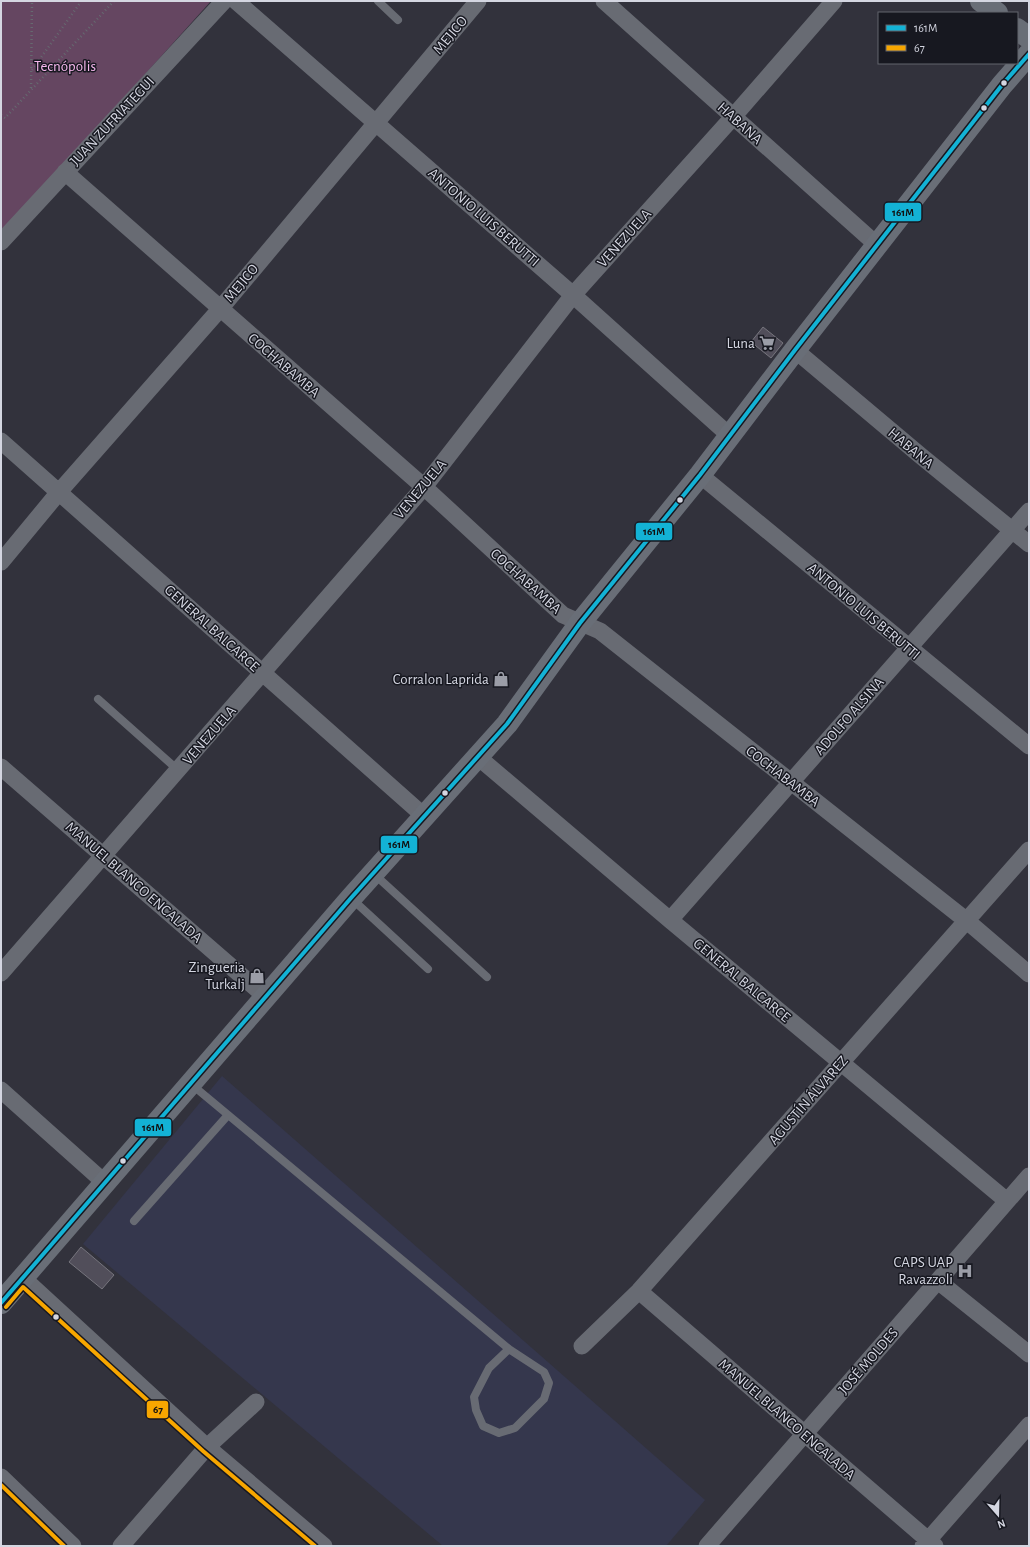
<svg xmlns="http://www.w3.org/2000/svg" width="1030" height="1547" viewBox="0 0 1030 1547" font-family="'Alegreya Sans',sans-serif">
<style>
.built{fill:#35374d}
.green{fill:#654661}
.building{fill:#514e5a;stroke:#76757d}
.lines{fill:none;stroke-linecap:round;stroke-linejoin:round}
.path{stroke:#666970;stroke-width:2.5;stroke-dasharray:1 3;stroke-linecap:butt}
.service{stroke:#686b73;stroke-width:8}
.minor{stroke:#686b73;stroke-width:17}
.secondary{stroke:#696e77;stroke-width:22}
.bus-1-casing{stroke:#171820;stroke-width:7}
.bus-2-casing{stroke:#171820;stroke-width:7}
.bus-1{stroke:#13b2d5;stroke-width:4}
.bus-2{stroke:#f7a600;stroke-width:4}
.bus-dot{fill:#d4d6e1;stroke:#171820;stroke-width:1.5}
.labels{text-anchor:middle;stroke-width:3;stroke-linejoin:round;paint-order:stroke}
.street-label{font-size:15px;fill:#d4d6e1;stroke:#171820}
.park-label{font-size:15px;fill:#f7b8ee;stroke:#171820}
.poi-label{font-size:15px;fill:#d4d6e1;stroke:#171820;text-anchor:end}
.line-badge{stroke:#171820;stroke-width:1.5}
.pale-badge-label{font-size:11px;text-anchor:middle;font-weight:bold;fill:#111}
</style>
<rect width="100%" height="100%" fill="#32323c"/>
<path class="built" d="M222,1076L705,1500L666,1546H443L83,1244Z"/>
<path class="green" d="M1,1H211L1,234Z"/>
<path class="building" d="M763,327L783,343L771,358L751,342Z
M81,1247L114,1275L102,1289L69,1262Z"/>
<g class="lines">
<path class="path" d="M32,70L80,3
M31,88L32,1
M1,115L5,118L114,1"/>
<path class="service" d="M378,1L398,20
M98,699L178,770
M374,874L487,977
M352,899L428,969
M191,1084L509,1349L544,1372L549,1383L544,1399L515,1428L499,1433L483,1426L476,1410L474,1397L489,1368L509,1349
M134,1221L228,1115"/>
<path class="minor" d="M236,1L573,295L730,436
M604,1L877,245
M65,172L424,487L563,615L600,631L967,921L1029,974
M1,242L224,1
M795,350L921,456L1029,544
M1,441L424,816
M700,475L1029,746
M1,562L59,492L220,309L478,1
M478,757L670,920L1007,1201
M1,767L266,997
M670,920L1029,511
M1,973L424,487L573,295L733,117L834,1
M1,1090L104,1182
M23,1278L207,1447L324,1546
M938,1281L1029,1354
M639,1291L935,1546
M582,1346L639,1291L1029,850
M1,1477L73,1546
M121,1546L207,1447L256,1402
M707,1546L1029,1176
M923,1546L1029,1425"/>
<path class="secondary" d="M981,1L997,13
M1017,29L1029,38
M1,1303L351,898L507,724L580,623L700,475L795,350L1002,85L1029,54"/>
<defs>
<path id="bus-1" d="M1,1303L351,898L507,724L580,623L700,475L795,350L1002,85L1029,54"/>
<path id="bus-2" d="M6,1307L23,1287L203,1451L315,1546
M1,1485L64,1546"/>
</defs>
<use href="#bus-1" class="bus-1-casing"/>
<use href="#bus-2" class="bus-2-casing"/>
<use href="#bus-1" class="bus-1"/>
<use href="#bus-2" class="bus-2"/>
</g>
<defs>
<symbol id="supermarket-bare" viewBox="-9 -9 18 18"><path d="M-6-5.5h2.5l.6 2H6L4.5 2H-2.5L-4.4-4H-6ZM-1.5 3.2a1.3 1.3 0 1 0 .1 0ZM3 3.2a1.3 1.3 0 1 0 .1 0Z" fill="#9b9da7" stroke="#171820" stroke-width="2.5" paint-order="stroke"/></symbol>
<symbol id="shop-bare" viewBox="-9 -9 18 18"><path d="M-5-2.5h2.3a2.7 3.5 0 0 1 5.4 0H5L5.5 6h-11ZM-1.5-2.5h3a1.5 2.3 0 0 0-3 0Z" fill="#9b9da7" stroke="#171820" stroke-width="2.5" paint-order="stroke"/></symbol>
<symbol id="hospital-bare" viewBox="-9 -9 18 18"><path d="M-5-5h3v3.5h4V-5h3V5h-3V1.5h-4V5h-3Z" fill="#9b9da7" stroke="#171820" stroke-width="2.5" paint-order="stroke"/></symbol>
</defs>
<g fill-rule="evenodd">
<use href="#supermarket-bare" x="756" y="332" width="22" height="22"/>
<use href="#shop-bare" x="490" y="668" width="22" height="22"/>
<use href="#shop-bare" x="246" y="965" width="22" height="22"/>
<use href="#hospital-bare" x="954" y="1260" width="22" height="22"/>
</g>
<g class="bus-dot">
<circle cx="1004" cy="83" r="3.5"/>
<circle cx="984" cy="108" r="3.5"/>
<circle cx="680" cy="500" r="3.5"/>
<circle cx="445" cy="793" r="3.5"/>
<circle cx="123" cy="1161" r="3.5"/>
<circle cx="56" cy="1317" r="3.5"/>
</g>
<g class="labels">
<g class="street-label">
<text transform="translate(450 35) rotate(-50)" y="5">MEJICO</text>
<text transform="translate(112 121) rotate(-47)" y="5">JUAN ZUFRIATEGUI</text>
<text transform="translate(740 123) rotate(42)" y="5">HABANA</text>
<text transform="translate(484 217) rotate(41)" y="5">ANTONIO LUIS BERUTTI</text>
<text transform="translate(624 238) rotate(-48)" y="5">VENEZUELA</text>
<text transform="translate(241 283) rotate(-50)" y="5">MEJICO</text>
<text transform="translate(284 365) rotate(41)" y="5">COCHABAMBA</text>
<text transform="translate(911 448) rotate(40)" y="5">HABANA</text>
<text transform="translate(420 489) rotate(-50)" y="5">VENEZUELA</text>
<text transform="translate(526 581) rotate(42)" y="5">COCHABAMBA</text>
<text transform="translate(864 611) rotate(40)" y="5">ANTONIO LUIS BERUTTI</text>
<text transform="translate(212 628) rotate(42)" y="5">GENERAL BALCARCE</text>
<text transform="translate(849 716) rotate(-49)" y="5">ADOLFO ALSINA</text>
<text transform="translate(209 735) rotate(-49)" y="5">VENEZUELA</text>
<text transform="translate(783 776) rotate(38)" y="5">COCHABAMBA</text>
<text transform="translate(134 882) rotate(41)" y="5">MANUEL BLANCO ENCALADA</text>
<text transform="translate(742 980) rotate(40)" y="5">GENERAL BALCARCE</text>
<text transform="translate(808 1100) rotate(-49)" y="5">AGUSTÍN ÁLVAREZ</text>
<text transform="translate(868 1361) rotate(-49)" y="5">JOSÉ MOLDES</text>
<text transform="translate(787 1419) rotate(41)" y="5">MANUEL BLANCO ENCALADA</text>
</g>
<g class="park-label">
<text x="65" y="71">Tecnópolis</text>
</g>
<g class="poi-label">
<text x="755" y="348">Luna</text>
<text x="489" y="684">Corralon Laprida</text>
<text x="245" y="972">Zingueria<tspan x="245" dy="17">Turkalj</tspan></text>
<text x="953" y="1267">CAPS UAP<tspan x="953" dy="17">Ravazzoli</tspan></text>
</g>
</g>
<g class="line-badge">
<rect x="884" y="202" width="38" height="20" rx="4" fill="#13b2d5"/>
<rect x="635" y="522" width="38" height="19" rx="4" fill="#13b2d5"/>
<rect x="380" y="835" width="38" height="19" rx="4" fill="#13b2d5"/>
<rect x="134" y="1118" width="38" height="19" rx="4" fill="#13b2d5"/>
<rect x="146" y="1400" width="23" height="19" rx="4" fill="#f7a600"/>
</g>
<g class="pale-badge-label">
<text x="903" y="216">161M</text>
<text x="654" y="535">161M</text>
<text x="399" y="848">161M</text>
<text x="153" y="1131">161M</text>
<text x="158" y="1413">67</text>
</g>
<rect width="1030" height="1547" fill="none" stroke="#d4d6e1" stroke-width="4"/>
<rect x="878" y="12" width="140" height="52" fill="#171820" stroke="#63646d"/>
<rect x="886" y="25" width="20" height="6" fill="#13b2d5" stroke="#63646d"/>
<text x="914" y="32" font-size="12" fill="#d4d6e1">161M</text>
<rect x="886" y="45" width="20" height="6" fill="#f7a600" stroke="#63646d"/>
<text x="914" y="52" font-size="12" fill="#d4d6e1">67</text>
<g transform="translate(998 1515) rotate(160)" stroke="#171820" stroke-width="3" paint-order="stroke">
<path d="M0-3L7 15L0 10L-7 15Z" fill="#d4d6e1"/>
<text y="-6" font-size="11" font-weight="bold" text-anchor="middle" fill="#d4d6e1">N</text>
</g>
</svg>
